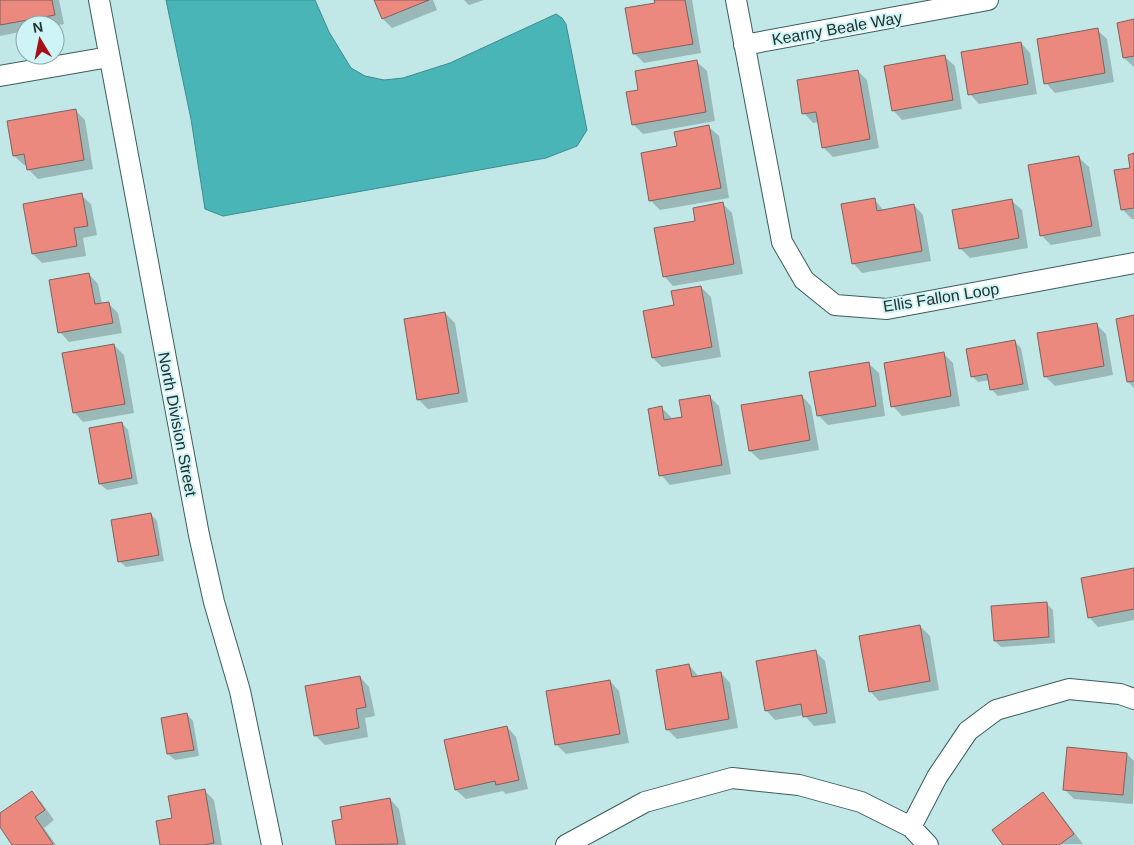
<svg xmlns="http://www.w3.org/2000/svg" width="1134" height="845" viewBox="0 0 1134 845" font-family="Arial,sans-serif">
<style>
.water{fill:#49b5b7;stroke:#3d8d8f}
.shadow{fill:#0003}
.building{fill:#eb897f;stroke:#7f615d}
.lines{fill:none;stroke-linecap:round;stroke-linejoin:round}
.minor-casing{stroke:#3b5d5e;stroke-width:22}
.minor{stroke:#fff;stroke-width:20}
.labels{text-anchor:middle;stroke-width:4;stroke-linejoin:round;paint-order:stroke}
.street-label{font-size:16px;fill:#223131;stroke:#cef4f5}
</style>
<rect width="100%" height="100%" fill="#c1e7e7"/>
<path class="water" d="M166,0H315L329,32L351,68L365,76L384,80L403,78L450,63L556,14L562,18L566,24L587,130L577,146L546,158L223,216L205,209L191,119Z"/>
<path class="shadow" d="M0,0H59L64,24L55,26L25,25V31L0,36Z
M375,0H433L437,10L392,28L383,19Z
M464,0H484L469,5Z
M656,0H692L701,53L644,63L635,54L627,9L656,4Z
M1134,21V67L1124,58Z
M1097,30L1107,39L1114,82L1055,93L1046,83Z
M1021,43L1030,53L1037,94L979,104L970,94Z
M945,57L955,66L962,109L902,120L893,110Z
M697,62L707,71L715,121L643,134L633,124Z
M858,71L867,80L879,148L833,157L823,147L819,122L813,123L804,113Z
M75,110L85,120L93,169L38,179L28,169L27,165H24L14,156Z
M709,127L719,136L729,198L660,210L650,200Z
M1134,155V219H1132L1123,210L1116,171L1131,169Z
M1079,158L1089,167L1101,236L1051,245L1041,235Z
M81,195L91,204L97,235L83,238L86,256L42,263L33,254Z
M874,199L884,211L914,205L923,215L931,261L862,273L853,263Z
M1012,201L1022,210L1028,248L970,258L960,248Z
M723,204L732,213L743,274L673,286L664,276L696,222Z
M89,274L98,284L102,304L108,303L118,313L122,333L69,342L60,332Z
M701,287L711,297L721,357L662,367L653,358L675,306Z
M445,313L455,323L468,402L428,409L418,399Z
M1134,317V388L1128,382Z
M1096,324L1106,334L1113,375L1055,386L1045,376Z
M1015,342L1021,348L1029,390L998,396L991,389L990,380L978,382L972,376Z
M114,345L124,355L134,413L83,422L74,412Z
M943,353L953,363L960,406L902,416L893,406Z
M869,364L879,373L885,416L828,425L818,415Z
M709,396L719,406L731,474L670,485L661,475V407L671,417V420L684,418Z
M802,396L811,406L819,450L760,460L750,451Z
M122,423L128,430L138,484L107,490L100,484Z
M151,514L157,521L164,561L126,567L119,561Z
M1134,569V620L1098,627L1089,617Z
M1046,603L1053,610L1055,643L1001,647L995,641Z
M920,626L930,636L939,690L879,701L870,691Z
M815,651L825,661L836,723L814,726L804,715L775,720L766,710Z
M689,665L699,677L721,673L730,683L738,728L677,739L667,729Z
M360,677L369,687L375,716L365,718L368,737L325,745L315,735Z
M610,681L619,691L629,743L566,754L556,744Z
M187,714L193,721L199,756L175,760L168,754Z
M507,727L516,737L528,789L506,794L503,791L466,799L456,790Z
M1127,754L1134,761L1133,804L1074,799L1064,789Z
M205,791L214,800L222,845H162L173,819Z
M32,793L41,802L54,820L44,828L56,845H14L0,825V815Z
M1043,794L1052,803L1083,844L1005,845Z
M390,799L399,809L406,845H337L333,822L344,820Z"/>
<path class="building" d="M0,0H52L55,15L0,25Z
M374,0H429L382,19Z
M654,0H685L693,44L633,54L625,8L655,3Z
M1134,19V56L1123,58L1117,23Z
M1098,28L1105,73L1044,84L1037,39Z
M1021,42L1028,84L968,95L961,52Z
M945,55L953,100L892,111L884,66Z
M697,60L706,112L632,125L626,92L638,90L635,71Z
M858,70L870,139L822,148L816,112L802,114L797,80Z
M76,109L84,160L27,170L24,154L13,156L7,121Z
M709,125L721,188L649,201L641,153L677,146L674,132Z
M1134,153V208L1121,210L1114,170L1130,168L1128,155Z
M1079,156L1092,226L1040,236L1028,165Z
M82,193L88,226L74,228L77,246L32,254L23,204Z
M875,198L877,211L914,204L922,251L852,264L841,204Z
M1012,199L1019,238L959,249L952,210Z
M723,202L734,264L663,277L654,228L695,221L693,208Z
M89,273L95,304L109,302L113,323L58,333L49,280Z
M701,286L712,347L652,358L643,311L674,305L671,291Z
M445,312L459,393L417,400L404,319Z
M1134,315V381L1127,382L1116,319Z
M1097,323L1104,366L1044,377L1037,333Z
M1015,340L1023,384L990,390L987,374L971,377L966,349Z
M114,344L125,404L73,413L62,353Z
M944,352L951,396L891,407L884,363Z
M869,362L876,406L817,416L809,372Z
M710,395L722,465L659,476L648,409L662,406L664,420L682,417L679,400Z
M802,395L810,440L749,451L741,405Z
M122,422L132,478L99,484L89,428Z
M151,513L159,555L118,562L111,520Z
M1134,568V609L1088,618L1081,578Z
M1047,602L1049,637L994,641L991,606Z
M920,625L930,681L869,692L859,636Z
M816,650L827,713L803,717L801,704L765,711L756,661Z
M689,664L692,677L721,672L729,719L666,730L656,670Z
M360,676L366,707L356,709L359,728L314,736L305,686Z
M610,680L620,734L555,745L546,691Z
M187,713L194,750L167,754L161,718Z
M507,726L519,780L496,785L495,781L455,790L444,740Z
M1067,747L1127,753L1123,795L1063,790Z
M205,789L214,843L204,845H160L156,821L172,818L168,796Z
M32,791L45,810L35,817L53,844L51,845H12L0,827V813Z
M1043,792L1074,834L1059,845H1003L992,830Z
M390,798L398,844L336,845L332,821L342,819L340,807Z"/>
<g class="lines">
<defs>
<path id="minor" d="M99,0L199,535L214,602L240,691L272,845
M736,0L782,242L804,280L835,305L887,309L1134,263
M744,45L988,0
M0,76L109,57
M911,827L937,777L968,731L996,710L1069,689L1120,694L1134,699
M566,845L645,802L732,778L799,785L861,802L911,827L928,845"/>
</defs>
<use href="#minor" class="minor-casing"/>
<use href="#minor" class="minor"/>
</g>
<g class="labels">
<g class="street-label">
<text transform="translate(837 28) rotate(-10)" y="6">Kearny Beale Way</text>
<text transform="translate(941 297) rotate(-9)" y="6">Ellis Fallon Loop</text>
<text transform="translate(178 424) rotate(79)" y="6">North Division Street</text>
</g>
</g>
<g transform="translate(40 40) rotate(350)"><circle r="24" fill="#cef4f5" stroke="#89a6a7"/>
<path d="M0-4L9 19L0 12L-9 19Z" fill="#a60f18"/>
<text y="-8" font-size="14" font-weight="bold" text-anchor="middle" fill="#223131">N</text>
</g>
</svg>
